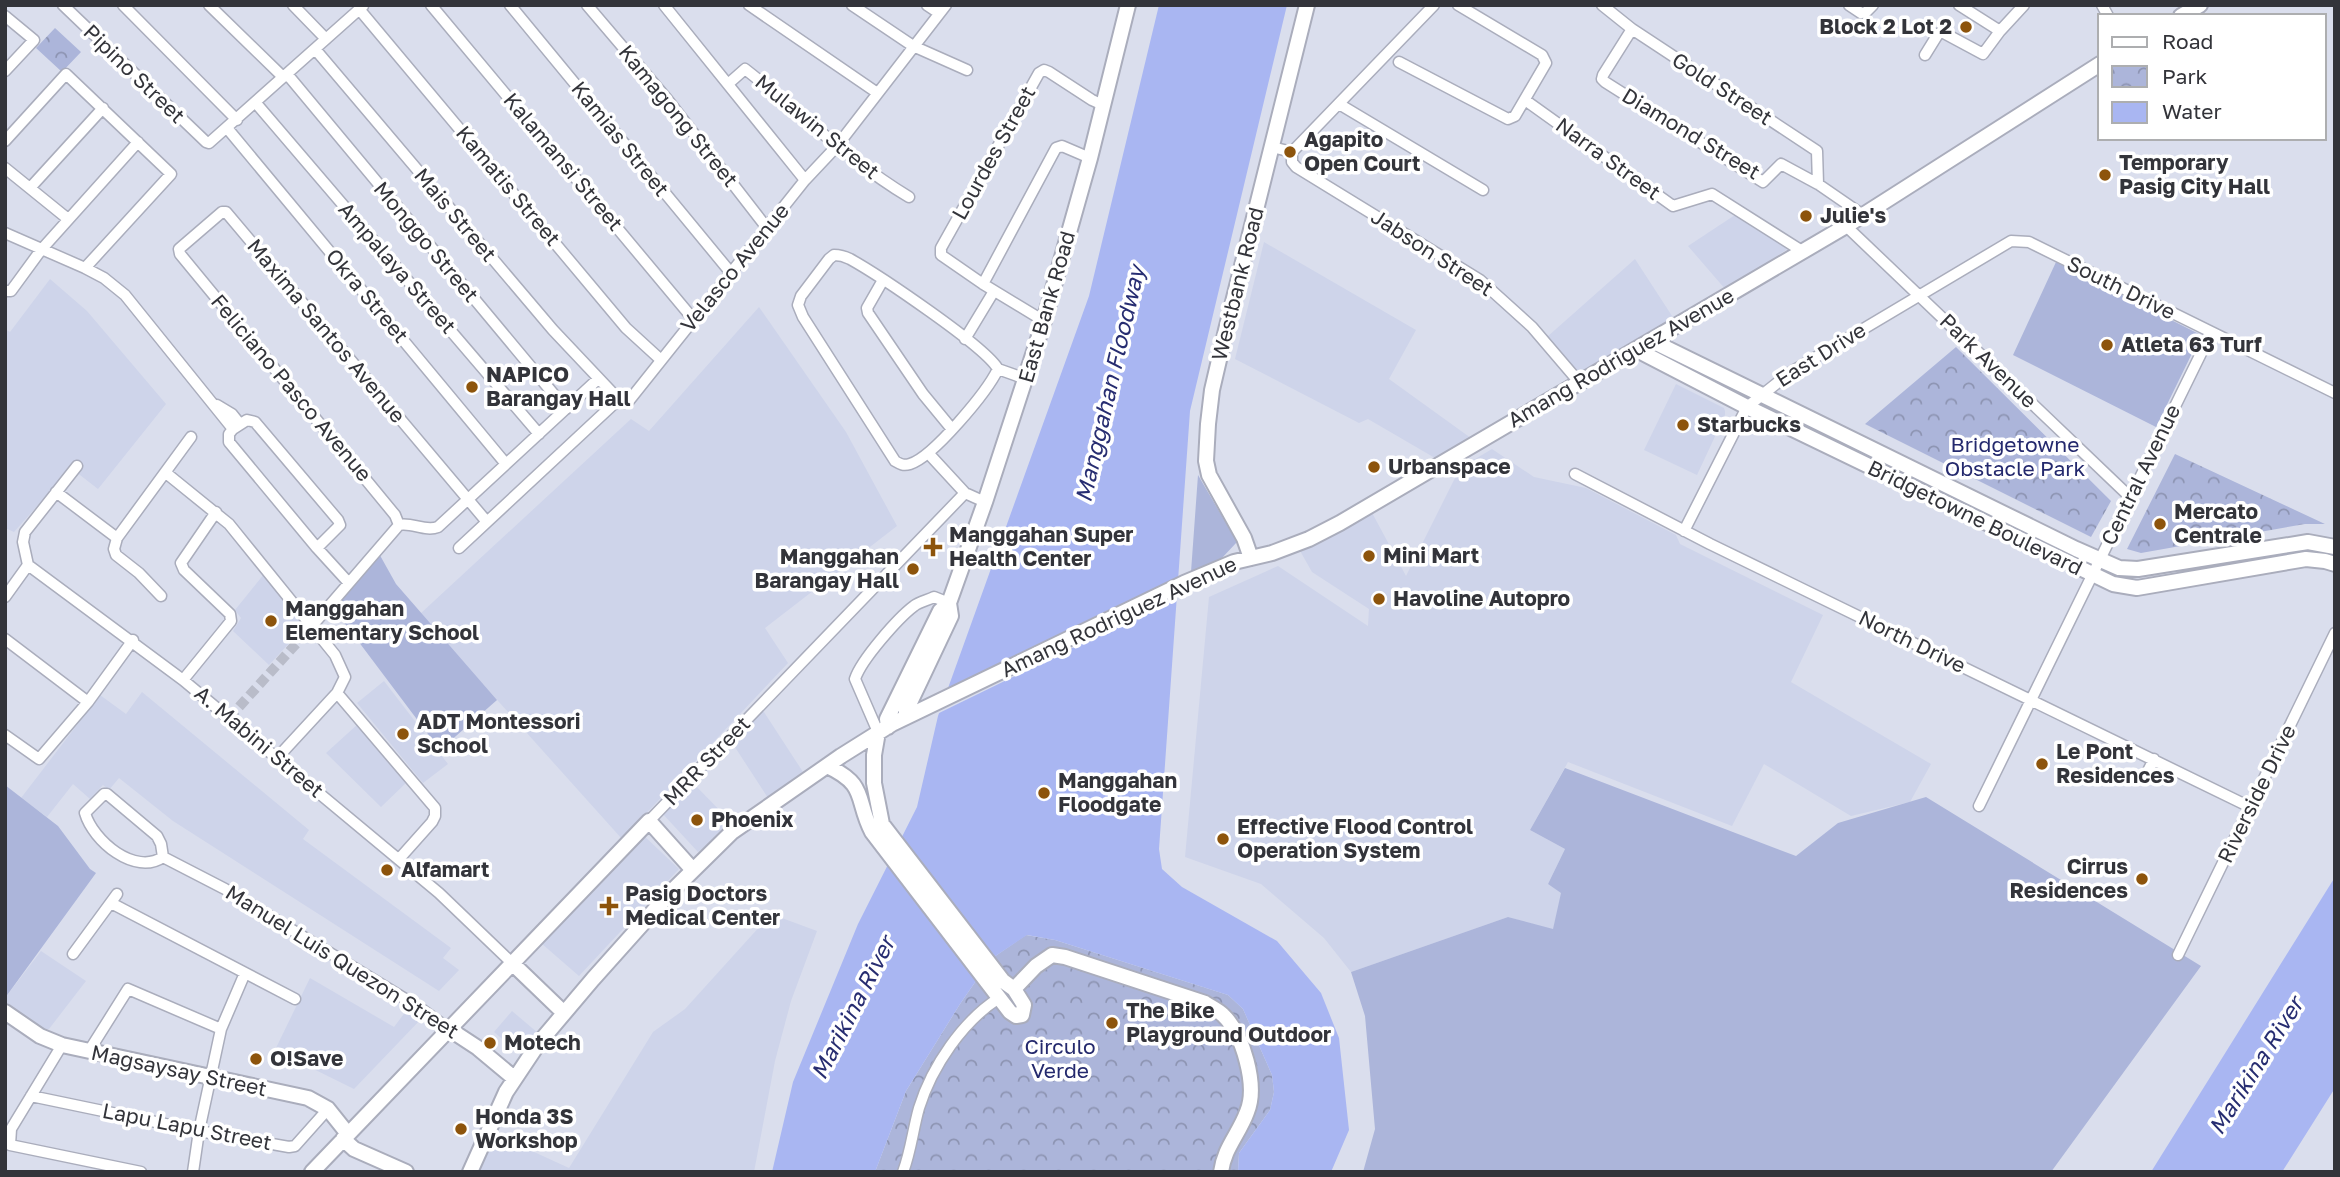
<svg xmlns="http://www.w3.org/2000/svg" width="2340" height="1177" viewBox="0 0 2340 1177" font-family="'Golos Text',sans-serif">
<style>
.built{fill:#ced4ea}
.grass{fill:#acb5da}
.park{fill:url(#park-crowns)}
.water{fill:#a9b6f2}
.pier{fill:#dadeed}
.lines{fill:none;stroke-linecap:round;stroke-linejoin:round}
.street-tunnel{stroke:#b9bcc9;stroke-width:10;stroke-dasharray:10 5;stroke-linecap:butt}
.street-casing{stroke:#aaadbc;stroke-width:13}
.secondary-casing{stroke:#aaadbc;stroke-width:18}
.street{stroke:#fff;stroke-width:10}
.secondary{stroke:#fff;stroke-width:14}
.poi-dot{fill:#8d540c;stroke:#fff;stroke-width:2.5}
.labels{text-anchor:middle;stroke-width:7;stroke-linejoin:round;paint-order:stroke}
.poi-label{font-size:21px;font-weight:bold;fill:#33343a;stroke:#fff;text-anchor:start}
.street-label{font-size:21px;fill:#33343a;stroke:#fff}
.park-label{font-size:21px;fill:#24296d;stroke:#fff}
.water-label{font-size:23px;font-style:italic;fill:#272d71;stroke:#fff}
</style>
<defs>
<pattern id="park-crowns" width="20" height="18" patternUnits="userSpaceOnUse" patternTransform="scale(1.75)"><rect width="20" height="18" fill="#acb5da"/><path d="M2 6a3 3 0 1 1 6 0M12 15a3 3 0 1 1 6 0" fill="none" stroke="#8d94b2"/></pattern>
</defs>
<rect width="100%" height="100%" fill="#dadeed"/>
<path class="built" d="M1735,215L1789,248L1726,290L1688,246Z
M1264,242L1416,330L1389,379L1475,441L1435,458L1368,419L1359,423L1235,359Z
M1635,259L1674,319L1578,375L1547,337Z
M50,279L87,311L166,404L98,489L71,468L14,532L5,528V329L10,332Z
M759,307L846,432L897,526L765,628L788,663L622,839L420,614L631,419L649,431Z
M1676,384L1724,408L1725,411V415L1697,475L1644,450Z
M1492,449L1534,477L1586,488L1676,535L1680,544L1823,615L1791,682L1931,764L1910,802L1851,816L1764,764L1732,826L1568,762L1530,830L1565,849L1548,884L1562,893L1553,930L1508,917L1351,972L1324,938L1261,884L1185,857L1209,597L1278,566L1368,626L1369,609L1312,572L1299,549L1370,509L1406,576L1460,468Z
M264,574L306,625L269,665L233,631L241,618L235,610Z
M384,681L448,764L423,783L357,703Z
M142,692L309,830L303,839L451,948L443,958L459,970L439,991L173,821L119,778L109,790L103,785L90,799L73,784L47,817L21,798L100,695L126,714Z
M762,709L803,772L768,798L731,741Z
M358,724L407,782L381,807L326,753Z
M693,783L733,824L698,852L661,812Z
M640,832L679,869L579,976L541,943Z
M771,914L817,931L791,1001L775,1061L754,1172H480L495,1134L569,1168L653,1032L685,1009Z
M41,951L86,981L49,1029L41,1031L5,1005V998Z
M310,978L394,1027L409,1007L422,1018L354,1089L275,1050Z
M512,1011L538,1033L520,1054L494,1032Z"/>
<path class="grass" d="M2056,262L2201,335L2156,427L2013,355Z
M1198,475L1237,542L1221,559L1191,572Z
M377,550L396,584L497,700L440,750L331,605Z
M1565,768L1796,856L1838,823L1926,797L2201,966L2051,1172H1363L1375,1129L1365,1016L1351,972L1508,917L1553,929L1561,893L1548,884L1565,849L1530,830Z
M5,785L58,826L90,869L96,873L5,998Z"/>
<path class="park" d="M55,28L81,52L62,72L36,48Z
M1956,347L2111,501L2091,537L1865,424Z
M2175,454L2325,524H2305L2141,553L2127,549Z
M1026,935L1055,940L1228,995L1243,1009L1272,1075L1274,1092L1270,1110L1239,1153L1238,1172H875L906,1091L960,1004L991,959Z"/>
<path class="water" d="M1159,5H1287L1190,411L1159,849L1162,869L1182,887L1277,941L1321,993L1339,1038L1349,1130L1331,1172H1238L1239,1153L1270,1110L1274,1092L1272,1075L1243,1009L1228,995L1055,940L1027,935L991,959L960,1004L906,1091L875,1172H772L793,1082L858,924L917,807L938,716L1089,296Z
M2335,877V1088L2282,1172H2151Z"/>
<path class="pier" d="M1183,576L1181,595L935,715L943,693Z"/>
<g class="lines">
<path class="street-tunnel" d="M229,718L305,634"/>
<defs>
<path id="street" d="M63,5L206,142L209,143L363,6
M123,5L237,120
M209,5L283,77
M293,5L326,39
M431,5L694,320
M510,5L731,273
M587,5L667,99L767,228
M664,5L805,180
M749,5L876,92
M852,5L913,46L967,70
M927,5L939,13
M1602,5L1632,29L1817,151L1818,184
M1849,5L1861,13L1866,12L1873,5
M1959,5L2000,31
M2102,5L2108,16
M359,9L626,328L661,360
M5,16L34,40L5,71
M1632,29L1603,75L1602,79L1605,82L1763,182L1781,164L1818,184L1863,215
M315,49L553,330L622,403L628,402L805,180L837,146L946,5
M1925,55L1938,34L1942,32L1983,54L2000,31L2024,5
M1399,62L1508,119L1515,116L1546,63L1542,55L1458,5
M287,74L566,409
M728,84L745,69C800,112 849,161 909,197
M1525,100L1673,206L1712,194L1802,251
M255,102L539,434
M1339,104L1483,190
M227,128L506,464
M5,141L66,74L171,174L85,268
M1272,147L1292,152
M1292,152V162L1296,167L1480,280L1532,327L1579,382
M1292,152L1434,5
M5,168L68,219
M30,188L103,108
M1846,226L2130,497
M5,233L85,268L104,278L125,295L233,429
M834,255C840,255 844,256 850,259C877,274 985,346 998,369C987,392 933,457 910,464C903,466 900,464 895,461L803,317L798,305L801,296L829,259Z
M883,280L867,308L868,313L923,394L951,428
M983,284L1056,148L1062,146L1090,158
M5,291H11L41,250L138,142
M1044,321L983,284L941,255V248L1039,73L1044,70L1049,72L1092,100L1103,105
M965,339L994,291
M998,369L1026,379
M217,405L232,414L240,424
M929,454L965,493L985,502
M77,466L25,532L23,542L28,565L183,680L439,893L512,963
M166,473L229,524L335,655L345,677L337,693L435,808V816L432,822L399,859
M1575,474L1710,544L2250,807
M56,492L117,538
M399,525L395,515L180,254L179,249L222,212H226L487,522
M1684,531L1747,407L1791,372L2011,241L2029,242L2335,393
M317,548L340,525L338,520L255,422L247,420L233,429L229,434V442L317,548L348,582
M459,548L618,400
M161,596L139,573L116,555L114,549L117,538L191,437
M5,597L28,565
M305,634L399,525C412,522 425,532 438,527L598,379
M5,639L88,702
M183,680L231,621L230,614L184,570L181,563L216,512
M878,732L855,679C861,660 898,618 914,606C919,602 928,600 934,597L949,603
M5,735L39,759L88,702L133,640
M277,758L337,693
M2148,771L2154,759
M104,794H107L157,836L161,844L163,857C135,876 93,841 85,813Z
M1979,806L2211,333
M649,821L965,493
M163,857L225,889L420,1008L449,1029
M111,903L295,999
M73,954L117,894
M2178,955L2335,633
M62,1045L11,1129L10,1145L141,1172
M89,1051L128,989L221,1029
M31,1096L199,1131L289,1147L295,1146L328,1109
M193,1172L199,1131L221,1029L245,973
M903,1172C911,1151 913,1129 919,1108C932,1066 963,1021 999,998"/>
<path id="secondary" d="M2181,16L2200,5
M1652,341L2076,549L2119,568L2138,569L2308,542L2335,547
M1637,350L1747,407L2113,584L2137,588L2306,559L2325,561L2335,564
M1251,558L1244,538L1209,475L1206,461L1208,424L1212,390L1226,330L1307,5
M906,717V711L951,616L949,603L985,502L1044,321L1090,158L1128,5
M888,727L887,719L940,611L949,603
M827,766C868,785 855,799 872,832L1010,1012L1016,1016L1022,1015L1024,1005L1014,989L1003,981L882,824L874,783V755L878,732
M512,963L564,1013
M1014,989L1036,966L1052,955L1065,957L1205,1003C1211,1007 1218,1010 1223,1015C1243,1034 1258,1086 1247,1112C1239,1134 1224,1148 1221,1172
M5,1012L40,1036L62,1045L308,1098L328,1109L348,1134
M449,1029L478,1048L514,1078
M343,1139L354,1149L406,1172
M312,1172L649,821L692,869
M470,1172L506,1092L538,1044L593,979L669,894L732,832L841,756L892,724L1184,583L1234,562L1272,553L1309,539L1340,523L1846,226L2100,64"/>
</defs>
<use href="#street" class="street-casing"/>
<use href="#secondary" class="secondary-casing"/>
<use href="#street" class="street"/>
<use href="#secondary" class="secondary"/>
</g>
<g class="poi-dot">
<circle cx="1966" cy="27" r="7"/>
<circle cx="1290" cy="152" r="7"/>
<circle cx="2105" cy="175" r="7"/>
<circle cx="1806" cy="216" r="7"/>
<circle cx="2107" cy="345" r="7"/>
<circle cx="472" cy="387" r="7"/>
<circle cx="1683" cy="425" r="7"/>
<circle cx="1374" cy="467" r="7"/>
<circle cx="2160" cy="524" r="7"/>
<path d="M929.5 536.5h7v7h7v7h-7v7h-7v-7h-7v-7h7z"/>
<circle cx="1369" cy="556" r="7"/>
<circle cx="913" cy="569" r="7"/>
<circle cx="1379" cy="599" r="7"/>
<circle cx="271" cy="621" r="7"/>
<circle cx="403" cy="734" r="7"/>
<circle cx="2042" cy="764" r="7"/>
<circle cx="1044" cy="793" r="7"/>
<circle cx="697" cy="820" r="7"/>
<circle cx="1223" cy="839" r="7"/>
<circle cx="387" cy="870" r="7"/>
<circle cx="2142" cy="879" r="7"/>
<path d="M605.5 895.5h7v7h7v7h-7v7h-7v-7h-7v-7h7z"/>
<circle cx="1112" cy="1023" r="7"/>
<circle cx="490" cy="1043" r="7"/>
<circle cx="256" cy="1059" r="7"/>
<circle cx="461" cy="1129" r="7"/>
</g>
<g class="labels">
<g class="poi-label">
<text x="1952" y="34" text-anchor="end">Block 2 Lot 2</text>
<text x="1304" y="147">Agapito<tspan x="1304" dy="24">Open Court</tspan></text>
<text x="2119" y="170">Temporary<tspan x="2119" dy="24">Pasig City Hall</tspan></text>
<text x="1820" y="223">Julie's</text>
<text x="2121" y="352">Atleta 63 Turf</text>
<text x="486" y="382">NAPICO<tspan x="486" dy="24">Barangay Hall</tspan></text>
<text x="1697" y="432">Starbucks</text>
<text x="1388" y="474">Urbanspace</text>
<text x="2174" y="519">Mercato<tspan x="2174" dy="24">Centrale</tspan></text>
<text x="949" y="542">Manggahan Super<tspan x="949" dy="24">Health Center</tspan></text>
<text x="1383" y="563">Mini Mart</text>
<text x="899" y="564" text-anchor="end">Manggahan<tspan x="899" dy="24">Barangay Hall</tspan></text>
<text x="1393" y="606">Havoline Autopro</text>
<text x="285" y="616">Manggahan<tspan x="285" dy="24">Elementary School</tspan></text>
<text x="417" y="729">ADT Montessori<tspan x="417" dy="24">School</tspan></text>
<text x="2056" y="759">Le Pont<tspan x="2056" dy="24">Residences</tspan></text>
<text x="1058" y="788">Manggahan<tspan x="1058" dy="24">Floodgate</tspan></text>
<text x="711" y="827">Phoenix</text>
<text x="1237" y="834">Effective Flood Control<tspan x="1237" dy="24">Operation System</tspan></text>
<text x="2128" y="874" text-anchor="end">Cirrus<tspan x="2128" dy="24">Residences</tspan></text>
<text x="401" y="877">Alfamart</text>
<text x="625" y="901">Pasig Doctors<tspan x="625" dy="24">Medical Center</tspan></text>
<text x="1126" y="1018">The Bike<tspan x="1126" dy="24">Playground Outdoor</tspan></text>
<text x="504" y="1050">Motech</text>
<text x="270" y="1066">O!Save</text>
<text x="475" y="1124">Honda 3S<tspan x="475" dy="24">Workshop</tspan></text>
</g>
<g class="street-label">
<text transform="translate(134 74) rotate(44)" y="7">Pipino Street</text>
<text transform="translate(1722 89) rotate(33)" y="7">Gold Street</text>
<text transform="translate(678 116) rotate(51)" y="7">Kamagong Street</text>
<text transform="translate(817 127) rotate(39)" y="7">Mulawin Street</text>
<text transform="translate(1691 134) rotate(31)" y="7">Diamond Street</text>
<text transform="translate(620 139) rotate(51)" y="7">Kamias Street</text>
<text transform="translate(994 153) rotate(-61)" y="7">Lourdes Street</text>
<text transform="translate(1608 159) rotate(36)" y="7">Narra Street</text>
<text transform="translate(563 162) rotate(50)" y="7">Kalamansi Street</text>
<text transform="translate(508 186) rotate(50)" y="7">Kamatis Street</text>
<text transform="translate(455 215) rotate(50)" y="7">Mais Street</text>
<text transform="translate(426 242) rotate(50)" y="7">Monggo Street</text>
<text transform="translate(1432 253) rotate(33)" y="7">Jabson Street</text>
<text transform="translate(397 268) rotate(49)" y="7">Ampalaya Street</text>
<text transform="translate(735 268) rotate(-51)" y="7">Velasco Avenue</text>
<text transform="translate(1238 284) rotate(-76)" y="7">Westbank Road</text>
<text transform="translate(2121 288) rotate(26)" y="7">South Drive</text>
<text transform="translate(367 296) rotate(50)" y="7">Okra Street</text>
<text transform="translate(1047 307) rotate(-74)" y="7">East Bank Road</text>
<text transform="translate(326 331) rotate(50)" y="7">Maxima Santos Avenue</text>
<text transform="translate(1821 355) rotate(-32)" y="7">East Drive</text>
<text transform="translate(1621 358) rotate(-30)" y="7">Amang Rodriguez Avenue</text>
<text transform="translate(1988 361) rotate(44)" y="7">Park Avenue</text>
<text transform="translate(291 388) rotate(50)" y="7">Feliciano Pasco Avenue</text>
<text transform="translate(2141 475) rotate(-64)" y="7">Central Avenue</text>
<text transform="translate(1975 518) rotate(26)" y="7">Bridgetowne Boulevard</text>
<text transform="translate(1119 617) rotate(-25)" y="7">Amang Rodriguez Avenue</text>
<text transform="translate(1912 642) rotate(26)" y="7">North Drive</text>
<text transform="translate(259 742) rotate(40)" y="7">A. Mabini Street</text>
<text transform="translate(707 761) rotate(-46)" y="7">MRR Street</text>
<text transform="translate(2257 794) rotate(-64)" y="7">Riverside Drive</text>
<text transform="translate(342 962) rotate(32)" y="7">Manuel Luis Quezon Street</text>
<text transform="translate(179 1071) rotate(12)" y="7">Magsaysay Street</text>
<text transform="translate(187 1127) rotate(11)" y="7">Lapu Lapu Street</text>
</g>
<g class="park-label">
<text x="2015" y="452">Bridgetowne<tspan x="2015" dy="24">Obstacle Park</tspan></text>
<text x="1060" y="1054">Circulo<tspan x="1060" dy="24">Verde</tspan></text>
</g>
<g class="water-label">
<text transform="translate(1110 384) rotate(-77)" y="8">Manggahan Floodway</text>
<text transform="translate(853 1008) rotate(-63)" y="8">Marikina River</text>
<text transform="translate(2256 1066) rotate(-58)" y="8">Marikina River</text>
</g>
</g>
<rect width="2340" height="1177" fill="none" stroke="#33343a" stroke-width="14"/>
<rect x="2098" y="14" width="228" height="126" fill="#ffffff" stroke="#adaeb0" stroke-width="2"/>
<rect x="2112" y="37" width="35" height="10" fill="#ffffff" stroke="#adaeb0" stroke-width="2"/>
<text x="2162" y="49" font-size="21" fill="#33343a">Road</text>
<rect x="2112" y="66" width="35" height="21" fill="url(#park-crowns)" stroke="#adaeb0" stroke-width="2"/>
<text x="2162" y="84" font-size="21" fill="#33343a">Park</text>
<rect x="2112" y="102" width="35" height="21" fill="#a9b6f2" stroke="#adaeb0" stroke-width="2"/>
<text x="2162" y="119" font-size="21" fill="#33343a">Water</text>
</svg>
